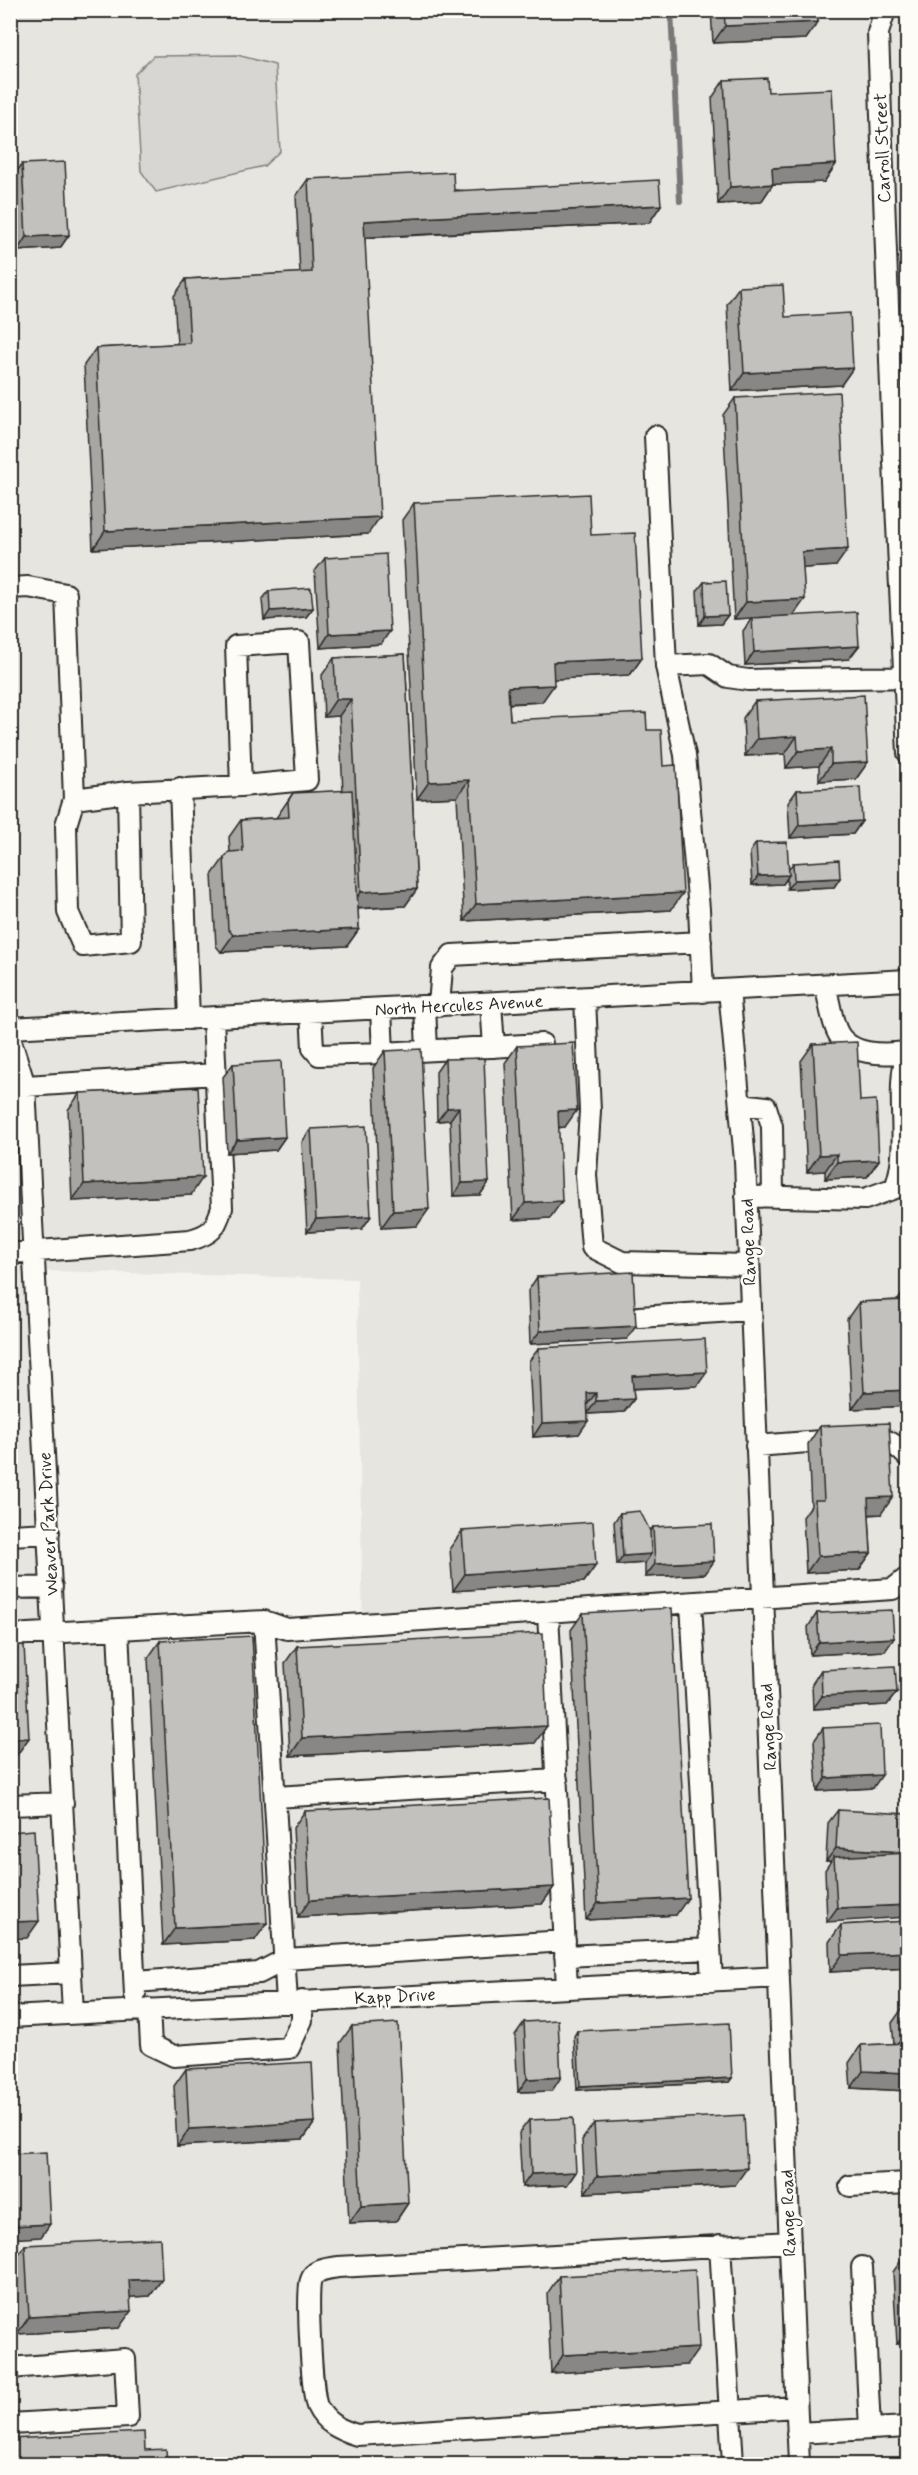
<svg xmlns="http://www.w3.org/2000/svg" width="918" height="2475" viewBox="0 0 918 2475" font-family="Mynerve,sans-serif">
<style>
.built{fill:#e6e5e0}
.green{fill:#d7d6d2;stroke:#81807e;stroke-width:1.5}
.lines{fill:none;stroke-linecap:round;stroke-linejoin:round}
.stream{stroke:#797877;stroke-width:6}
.minor-casing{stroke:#2b2b2b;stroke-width:24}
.minor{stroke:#fdfcf7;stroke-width:20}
.wall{fill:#a7a6a3;stroke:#2b2b2b;stroke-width:1.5}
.shaded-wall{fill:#888785;stroke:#2b2b2b;stroke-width:1.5}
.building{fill:#c2c1be;stroke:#2b2b2b;stroke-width:1.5}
.labels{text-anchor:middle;stroke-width:5;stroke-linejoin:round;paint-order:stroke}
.street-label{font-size:18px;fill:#2b2b2b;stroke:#fdfcf7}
</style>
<rect width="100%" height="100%" fill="#f5f4ef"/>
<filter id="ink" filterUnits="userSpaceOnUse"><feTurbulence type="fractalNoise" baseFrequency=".0167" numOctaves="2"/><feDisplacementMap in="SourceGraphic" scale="12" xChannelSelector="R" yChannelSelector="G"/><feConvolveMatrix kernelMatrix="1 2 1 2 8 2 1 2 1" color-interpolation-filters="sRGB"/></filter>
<g filter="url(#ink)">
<path class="built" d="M10,11H907V498L890,53L867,54L881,442L894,678L905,970L19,1018L10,858Z
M907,990V2464H811L756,1160L742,1000Z
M718,1001L733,1162L767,1967L84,2002L67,1641L363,1637L357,1279L47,1271L37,1086L23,1038Z
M10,1077L14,1088L39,1577L11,1578Z
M41,1597L61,2004L11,2007L10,1599Z
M768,1988L787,2464H11V2027Z"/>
<path class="green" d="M237,55L275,65L280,151L264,166L156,192L141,171L135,74L153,56Z"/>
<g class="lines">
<path class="stream" d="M671,10L680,201
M10,11L11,10"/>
<defs>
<path id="minor" d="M885,10L878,33L893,442L908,753
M655,436L666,666L685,755L699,909L703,992
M10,588L28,587L66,594L74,799L66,825L68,912L83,946L131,941L128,792L74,799
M666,666L709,664L728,677L748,680L908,677
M180,788L189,1019
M128,792L241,786L307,780L299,642L236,646L241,786
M825,985C829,999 831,1018 837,1031C848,1056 884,1055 906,1052
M729,990L745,1161L799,2464
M585,998L590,1111L586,1175L592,1247L622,1262L748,1265
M491,1003L494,1047
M425,1006L427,1050
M439,1006L442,968L452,955L701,942
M311,1012L313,1048L319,1055L383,1053L381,1009
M10,1028L908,980
M10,1038L25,1086L73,2013
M383,1053L542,1044
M10,1087L216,1074
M740,1104L766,1107L772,1126L773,1196
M746,1196L865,1199L895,1188C912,1145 893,1093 908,1049
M10,1253L190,1240C212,1234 215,1229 222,1208L213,1018
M639,1317L750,1310
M866,1438C885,1436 895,1444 908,1457
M756,1446L834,1440
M10,1535L49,1533
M10,1588L52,1587
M691,1603L712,1981
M548,1613L567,1988
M264,1621L287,2002
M118,1629L135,1995
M10,1635L264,1621L287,1629L893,1589L908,1577
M275,1797L557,1780
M10,1805L63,1803
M565,1956L710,1949
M10,1976L71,1973
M135,1982L259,1973L286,1959L565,1941
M149,2009L151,2045L174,2056L289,2048L302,2020V2001
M10,2017L779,1977
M850,2186L908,2183
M790,2242L338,2267C328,2269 315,2269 311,2280C306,2292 312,2394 317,2406C325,2423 340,2430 357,2435L796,2407
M720,2245L733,2464
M862,2267L870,2429
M10,2368L125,2359L128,2417L10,2424
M797,2433L908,2427"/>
</defs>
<use href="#minor" class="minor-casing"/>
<use href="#minor" class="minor"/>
</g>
<path class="wall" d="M711,10H817L818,22L806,39L713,43Z
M724,80L768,92L836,164L824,182L773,184L761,202L718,204L712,98Z
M22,164L69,235L60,248L17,251L13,177Z
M308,179L661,205L649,223L365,238L368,534L93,549L84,365L96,348L177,344L174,296L186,279L300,273L296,196Z
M739,287L785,317L853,368L841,385L732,391L727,304Z
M735,398L836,566L803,568L793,615L849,659L745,665L743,631L752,618L734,619L723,415Z
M414,503L591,535L642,658L630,675L554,679L542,702L509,704L510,720L647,730L671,910L464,921L457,797L417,799L402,520Z
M325,558L381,644L320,648L315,571Z
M704,582L728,615L721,624L699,625L697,591Z
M269,591L313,608L306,617L264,620L262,600Z
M405,654L417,889L405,906L358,909L359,929L347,946L221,952L216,946L212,875L224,858L230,852L229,837L241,820L276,818L293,793L343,791L339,716L324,717L322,675L334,658Z
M755,701L868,762L856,779L819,781V766L786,768L785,754L745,756L743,718Z
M797,790L862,821L853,834L790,838L788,803Z
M756,843L789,869L793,863L840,878L834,887L787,889V878L783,884L752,885L750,852Z
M813,1044L860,1101L879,1160L867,1177L825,1179V1171L807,1172L801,1061Z
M517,1046L565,1127L558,1128L550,1218L513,1220L505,1063Z
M385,1051L417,1226L381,1228L373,1068Z
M445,1059L489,1182L480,1195L453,1196L450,1120L437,1121L436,1072Z
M233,1064L285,1137L276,1150L227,1153L223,1077Z
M80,1093L191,1195L72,1201L68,1110Z
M311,1129L371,1216L362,1229L307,1232L302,1142Z
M537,1277L627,1339L530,1344L528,1291Z
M906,1289H908V1406L852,1409L847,1319L859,1302L898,1300Z
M539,1348L697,1386L633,1389L634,1399L624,1412L588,1414L579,1434L533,1437L529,1361Z
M820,1426L881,1514L869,1515L871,1553L859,1570L806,1573L803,1517L811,1506L808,1444Z
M620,1513L650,1531L653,1527L714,1561L705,1574L645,1577V1563L617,1565L614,1522Z
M462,1531L596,1565L584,1582L453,1591L450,1548Z
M583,1613L676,1915L586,1920L571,1630Z
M817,1613L894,1638L885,1651L810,1655L808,1627Z
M160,1641L255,1940L163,1945L148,1658Z
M297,1646L535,1743L290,1756L285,1663Z
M821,1670L897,1692L887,1705L813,1709L812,1684Z
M823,1728L873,1788L817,1791L814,1741Z
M838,1810L905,1853L827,1922L825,1870L831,1861H826L828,1823Z
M305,1811L554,1887L542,1904L298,1917L293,1828Z
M908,1921V1968L830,1972L829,1942L841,1925Z
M904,2006H908V2091L851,2088L849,2063L861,2045L894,2044L892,2023Z
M524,2022L552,2091L518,2092L515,2035Z
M352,2026L408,2203L396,2221L349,2223L340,2043Z
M577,2031L732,2078L729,2082L577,2090L574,2036Z
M186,2069L315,2122L303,2139L177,2146L174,2086Z
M529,2120L576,2172L567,2185L522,2187L519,2133Z
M594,2123L735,2185L585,2193L582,2140Z
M25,2245L162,2279L150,2296L130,2297L119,2328L17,2334L13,2262Z
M905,2255H908V2343L897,2344L893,2272Z
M559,2276L687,2365L551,2373L547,2294Z"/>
<path class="shaded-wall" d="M818,22L806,39L713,43L725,26Z
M836,164L824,182L760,185L772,168Z
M773,184L761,202L718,204L730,187Z
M661,205L649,223L352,238L364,221Z
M69,235L60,248L17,251L26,237Z
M853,368L841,385L732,391L744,373Z
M380,517L368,534L93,549L105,531Z
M848,549L836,566L790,569L802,552Z
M805,599L793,616L734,619L746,602Z
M313,608L306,617L264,620L270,611Z
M728,615L721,624L699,625L705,616Z
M390,631L381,644L320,648L329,634Z
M859,646L849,659L745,665L754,652Z
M642,658L630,675L541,680L553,662Z
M554,685L542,702L496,704L508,687Z
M336,699H351L339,716L324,717Z
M797,736L785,754L745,756L757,739Z
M831,749L819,766L786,768L798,751Z
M868,762L856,779L819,781L831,764Z
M469,780L457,797L417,799L429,782Z
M862,821L853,834L790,838L799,825Z
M789,875L783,884L752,885L758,876Z
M840,878L834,887L787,889L794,880Z
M417,889L405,906L349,909L361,892Z
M683,893L671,910L464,921L476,904Z
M359,929L347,946L221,952L233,935Z
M459,1107L450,1120L437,1121L447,1108Z
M577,1110L565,1127L546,1128L558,1111Z
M285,1137L276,1150L227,1153L237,1140Z
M837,1154L825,1171L807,1172L819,1155Z
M879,1160L867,1177L825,1179L837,1162Z
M203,1177L191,1195L72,1201L84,1184Z
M489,1182L480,1195L453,1196L462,1183Z
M562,1201L550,1218L513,1220L525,1203Z
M429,1209L417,1226L381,1228L393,1211Z
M371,1216L362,1229L307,1232L316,1219Z
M636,1326L627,1339L530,1344L540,1331Z
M707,1372L697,1386L623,1389L632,1376Z
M908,1390V1406L852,1409L864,1392Z
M587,1393H596L586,1406Z
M634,1399L624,1412L587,1414L596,1401Z
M588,1421L579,1434L533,1437L542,1423Z
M893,1497L881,1514L856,1515L868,1498Z
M871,1553L859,1570L806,1573L818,1556Z
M651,1554L645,1563L617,1565L623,1556Z
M714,1561L705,1574L645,1577L655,1564Z
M596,1565L584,1582L453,1591L465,1574Z
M894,1638L885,1651L810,1655L819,1642Z
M897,1692L887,1705L813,1709L822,1696Z
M547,1726L535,1743L290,1756L302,1738Z
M29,1738L17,1755H10V1739Z
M882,1775L873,1788L817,1791L826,1778Z
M836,1848L906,1852L897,1865L834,1857L831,1861H826Z
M554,1887L542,1904L298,1917L310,1900Z
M688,1898L676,1915L586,1920L598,1903Z
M908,1905V1917L827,1922L837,1908Z
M39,1921L27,1938L10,1939V1922Z
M267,1923L255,1940L163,1945L175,1928Z
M908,1952V1968L830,1972L842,1955Z
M906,2033H908V2049L894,2050Z
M863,2071L908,2073V2091L851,2088Z
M561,2077L552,2091L518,2092L527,2079Z
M732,2078L729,2082L577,2090L580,2086Z
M315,2122L303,2139L177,2146L189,2129Z
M747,2168L735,2185L585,2193L597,2176Z
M576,2172L567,2185L522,2187L531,2174Z
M408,2203L396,2221L349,2223L361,2206Z
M50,2224L41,2237L10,2239V2226Z
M162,2279L150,2296L117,2298L129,2280Z
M131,2311L119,2328L17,2334L29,2317Z
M908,2329V2343L897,2344Z
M699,2348L687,2365L551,2373L563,2355Z"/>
<path class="building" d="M724,10H817L818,22L725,26Z
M767,78L768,92L832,89L836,164L772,168L773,184L730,187L724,80Z
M65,162L69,235L26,237L22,164Z
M453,172L454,191L659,180L661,205L364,221L380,517L105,531L96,348L190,343L186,279L312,272L308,179Z
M783,285L785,317L850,313L853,368L744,373L739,287Z
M839,392L848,549L802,552L805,599L746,602L735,398Z
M589,494L591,535L635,533L642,658L553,662L554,685L508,687L510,720L646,713L647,730H661L663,766L676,765L683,893L476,904L469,780L429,782L414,503Z
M386,554L390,631L329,634L325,558Z
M726,581L728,615L705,616L704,582Z
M311,588L313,608L270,611L269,591Z
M857,612L859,646L754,652L752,618Z
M405,654L417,889L361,892L351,699H336L334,658Z
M864,695L868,762L831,764V749L798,751L797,736L757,739L755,701Z
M860,787L862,821L799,825L797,790Z
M352,790L359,929L233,935L228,929L224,858L229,852L243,851L241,820L289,817L288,801L293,793Z
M787,842L789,875L758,876L756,843Z
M839,860L840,878L794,880L793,863Z
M857,1042L860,1101L876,1100L879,1160L837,1162V1154L819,1155L813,1044Z
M573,1043L577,1110L558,1111L562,1201L525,1203L517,1046Z
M421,1049L429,1209L393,1211L385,1051Z
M484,1058L489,1182L462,1183L459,1107L447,1108L445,1059Z
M281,1061L285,1137L237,1140L233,1064Z
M198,1087L203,1177L84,1184L80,1093Z
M366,1126L371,1216L316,1219L311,1129Z
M633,1272L636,1326L540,1331L537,1277Z
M906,1289H908V1390L864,1392L859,1302L906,1300Z
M705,1339L707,1372L632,1376L634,1399L596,1401V1393H587L588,1421L542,1423L539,1348Z
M889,1423L893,1497L868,1498L871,1553L818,1556L815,1500H824L820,1426Z
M640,1511L650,1531L651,1554L623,1556L620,1513Z
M593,1522L596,1565L465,1574L462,1531Z
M712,1524L714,1561L655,1564L653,1527Z
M672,1608L688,1898L598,1903L583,1613Z
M892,1610L894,1638L819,1642L817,1613Z
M543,1633L547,1726L302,1738L297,1646Z
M252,1636L267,1923L175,1928L160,1641Z
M24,1645L29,1738L10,1739V1646Z
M895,1666L897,1692L822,1696L821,1670Z
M880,1725L882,1775L826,1778L823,1728Z
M549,1798L554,1887L310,1900L305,1811Z
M838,1810L908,1814L906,1852L836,1848Z
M34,1830L39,1921L10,1922V1832Z
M908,1853V1905L837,1908L834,1857Z
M908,1921V1952L842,1955L841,1925Z
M904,2006H908V2033H906Z
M558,2020L561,2077L527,2079L524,2022Z
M398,2023L408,2203L361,2206L352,2026Z
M729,2023L732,2078L580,2086L577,2031Z
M908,2043V2073L863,2071L861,2045Z
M312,2062L315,2122L189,2129L186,2069Z
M744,2115L747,2168L597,2176L594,2123Z
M573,2118L576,2172L531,2174L529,2120Z
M46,2152L50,2224L10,2226V2154Z
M160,2238L162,2279L129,2280L131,2311L29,2317L25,2245Z
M905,2255H908V2298Z
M695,2269L699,2348L563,2355L559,2276Z
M144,2432L145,2450L166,2449L167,2464H10V2439Z"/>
</g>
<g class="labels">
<g class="street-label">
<text transform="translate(882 148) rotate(-92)" y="6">Carroll Street</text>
<text transform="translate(459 1005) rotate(-3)" y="6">North Hercules Avenue</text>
<text transform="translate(748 1242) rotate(-92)" y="6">Range Road</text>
<text transform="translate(48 1524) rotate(-93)" y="6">Weaver Park Drive</text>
<text transform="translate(768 1727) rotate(-93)" y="6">Range Road</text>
<text transform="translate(395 1996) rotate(-3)" y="6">Kapp Drive</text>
<text transform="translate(788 2213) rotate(-92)" y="6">Range Road</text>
</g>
</g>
<rect width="918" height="2475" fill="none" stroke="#fdfcf7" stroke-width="36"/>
<rect x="18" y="18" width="882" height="2439" fill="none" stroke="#2b2b2b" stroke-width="2" filter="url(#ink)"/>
</svg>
